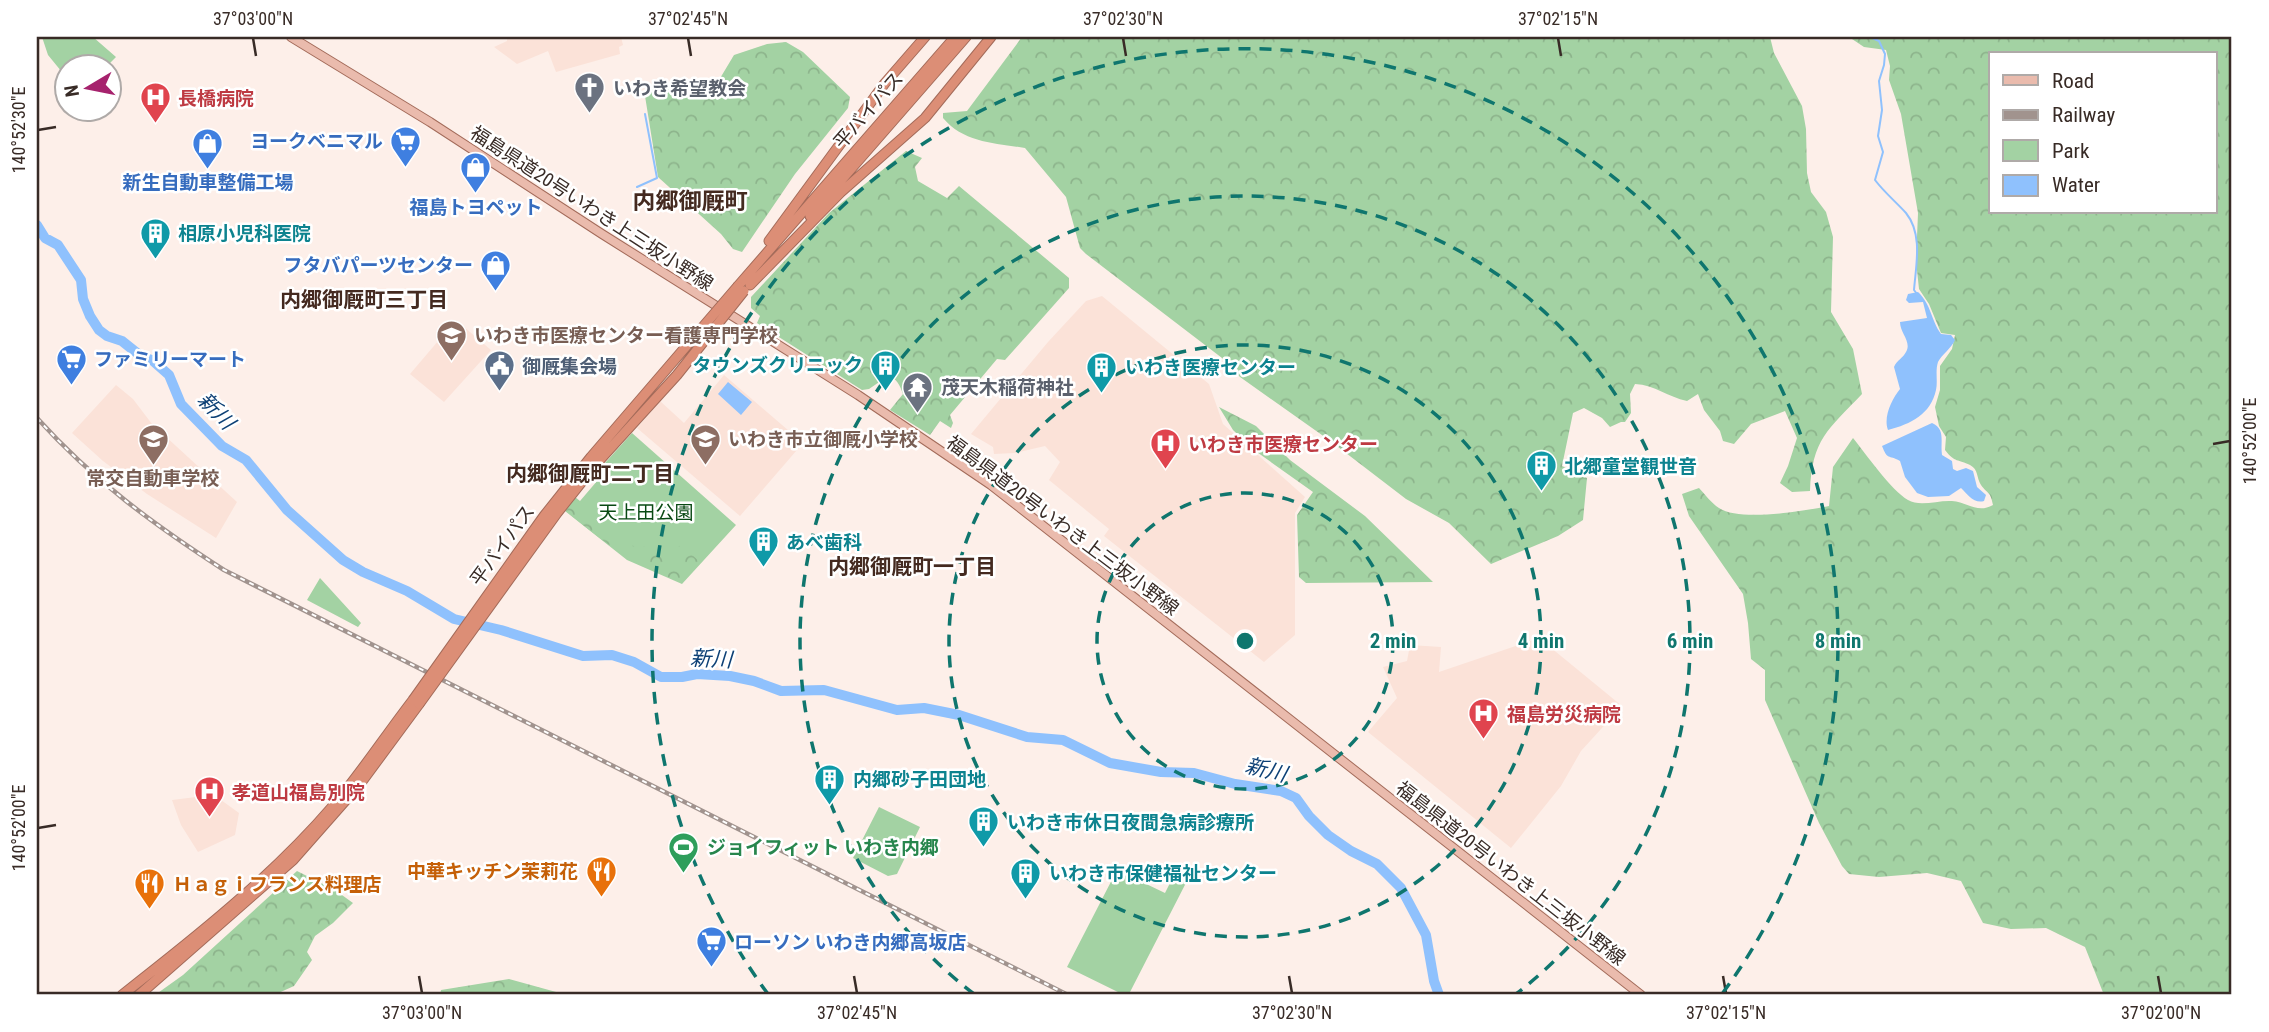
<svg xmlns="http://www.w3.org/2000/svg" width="2269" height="1032" viewBox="0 0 2269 1032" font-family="'Roboto Condensed','Noto Sans JP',sans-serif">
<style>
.built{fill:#fbe2d8}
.green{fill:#a3d2a3}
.forest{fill:url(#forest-crowns);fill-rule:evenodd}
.water{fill:#8fc1fd}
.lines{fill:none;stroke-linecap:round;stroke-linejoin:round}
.stream{stroke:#8fc1fd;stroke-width:2}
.river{stroke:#8fc1fd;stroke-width:10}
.primary-casing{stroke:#a36b5a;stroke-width:10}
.highway-casing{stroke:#a36b5a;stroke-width:11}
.primary{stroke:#eabbad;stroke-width:8}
.highway{stroke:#dc8e76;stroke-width:9}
.rail-casing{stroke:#a1938e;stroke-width:4.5}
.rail{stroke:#fff;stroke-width:2;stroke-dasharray:5;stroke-linecap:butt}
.highway-bridge-casing{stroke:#a36b5a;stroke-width:11;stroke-linecap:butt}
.highway-bridge{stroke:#dc8e76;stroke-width:9}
.ticks{fill:none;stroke:#382b26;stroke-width:2.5}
.ring{fill:none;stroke:#0f766e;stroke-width:3.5;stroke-dasharray:12 9}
.labels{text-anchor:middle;stroke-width:5;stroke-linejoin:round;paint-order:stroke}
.worship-label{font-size:19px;font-weight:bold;fill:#5b616d;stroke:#fff;text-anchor:start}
.health-label{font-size:19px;font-weight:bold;fill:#be3a42;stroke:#fff;text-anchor:start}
.street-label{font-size:19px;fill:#382b26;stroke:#fff}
.shop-label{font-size:19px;font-weight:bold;fill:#366cbe;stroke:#fff;text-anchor:end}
.culture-label{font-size:19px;font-weight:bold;fill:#0d838f;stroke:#fff;text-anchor:start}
.education-label{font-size:19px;font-weight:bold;fill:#785e54;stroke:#fff;text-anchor:start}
.service-label{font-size:19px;font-weight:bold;fill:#4e5e75;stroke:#fff;text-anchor:start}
.park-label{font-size:19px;fill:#094913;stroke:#fff}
.leisure-label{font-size:19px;font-weight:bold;fill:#27864d;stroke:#fff;text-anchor:start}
.food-label{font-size:19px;font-weight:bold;fill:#c56008;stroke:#fff;text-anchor:end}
.neighbourhood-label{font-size:21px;font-weight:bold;fill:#442a20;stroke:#fff}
.water-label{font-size:21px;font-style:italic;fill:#0e4176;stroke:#fff}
.quarter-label{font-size:23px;font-weight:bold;fill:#442a20;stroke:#fff}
.centre{fill:#0f766e;stroke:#fff;stroke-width:3.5}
.ring-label{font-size:21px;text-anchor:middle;font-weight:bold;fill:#0f766e;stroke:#fff;stroke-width:5;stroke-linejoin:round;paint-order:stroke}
.neatline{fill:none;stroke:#382b26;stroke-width:2.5}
.ticks-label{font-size:18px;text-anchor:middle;fill:#382b26}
</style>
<defs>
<pattern id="forest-crowns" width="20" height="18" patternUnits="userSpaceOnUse" patternTransform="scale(1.75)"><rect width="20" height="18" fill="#a3d2a3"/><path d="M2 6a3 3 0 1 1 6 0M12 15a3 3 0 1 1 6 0" fill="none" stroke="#8db48c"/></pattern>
</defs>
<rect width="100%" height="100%" fill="#fdefe9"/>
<path class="built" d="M507,37H621L623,45L619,47L620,54L556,72L548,51L517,64L494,47L507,41Z
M1102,296L1209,384L1223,424L1305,497L1295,513V635L1264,662L1104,536L1109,529L1049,480L1060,462L1045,446L1015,453L994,454L993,447L971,434L1048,342L1086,301Z
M456,320L491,350L444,402L410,374Z
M724,375L803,443L740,516L637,428L660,401L684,423Z
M116,385L133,399L152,424L237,502L216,538L147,494L103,461L72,433Z
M1539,638L1622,706L1581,751L1561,786L1511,848L1368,732L1397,698L1383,667L1407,661L1410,645L1441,647L1439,672Z
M210,792L239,813L235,835L198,852L181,825L172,800L204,796Z"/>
<path class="green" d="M42,37H93L116,57L107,66H66V77L48,55Z
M632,433L736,525L682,584L627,560L565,511L575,497L580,501L609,467L605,463Z
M320,578L361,623L358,627L307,600Z
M879,807L920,827L897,874L888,876L853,858Z
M1178,867L1188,873L1189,877L1129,994L1124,995L1067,967L1117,870L1165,893Z"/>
<path class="forest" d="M1022,37H1770L1774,53L1802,106L1806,129L1807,173L1811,192L1826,212L1833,237L1831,312L1853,349L1862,394C1828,430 1812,439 1810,491L1792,492L1780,483L1788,466L1797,438L1785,411L1751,424L1734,444L1723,441L1720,431L1704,410L1698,394L1687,401C1668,397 1655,385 1635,384L1630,394L1631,413L1625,422H1621L1610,427L1602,418L1584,408L1573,413L1562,466L1587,478L1583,520L1558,536L1491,564L1449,523L1406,499L1329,440L1240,377L1222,358L1086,254L1080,248L1066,197L1025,148C995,143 964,143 943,118V113L967,111Z
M1849,37H2232V995H2104L2085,947L2046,928L2011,929L1983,923L1961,881L1927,873L1879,877L1849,874L1842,866L1819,823L1765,700V670L1751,659L1748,623L1743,594L1689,516L1682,494L1699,488C1705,494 1711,503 1719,508C1740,522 1803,511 1829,506L1833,467L1853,438C1865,453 1892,491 1908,500C1920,507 1938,500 1952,501C1968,502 1977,514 1993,505C1990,490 1988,495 1981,485C1976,477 1979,470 1970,465C1958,459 1955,463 1945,450L1946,437L1939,426L1935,407L1940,390V366L1952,349L1955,335L1941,333L1929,304L1919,289L1916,261L1918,213L1901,114L1889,80L1890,66L1886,50L1864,47ZM2215,54V212H1991V54Z
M786,42L803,52L850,97L848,108L795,174L742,252L733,249L721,234L658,177L645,96L653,83L686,85L719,80L734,55L767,44Z
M906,151L922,158L915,167L918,181L947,198L959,186L1069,278V288L1005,360L997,359L950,415L953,423L951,428L940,421L930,435L890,410L903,394C900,386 897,378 888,376L869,389L862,390L757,323L760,316L751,308V297L829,213Z
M1219,407L1256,426L1290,460L1365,516L1433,582L1306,583L1299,577L1297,515L1313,492L1254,450L1233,430Z
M574,500L594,520L635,547L665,546L672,551L681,545L700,562L682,582C635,566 604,543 566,511Z
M297,871L335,890L353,903L333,923L315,936L307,952L312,960L294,986L274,995H155L183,975Z
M509,979L567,995H440L441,990Z"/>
<path class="water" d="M1918,292C1931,304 1931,320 1941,334L1951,335L1955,340C1951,349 1942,354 1938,362C1935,371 1938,381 1936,390C1931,414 1911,424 1888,430C1883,417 1892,399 1900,389L1894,367C1897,360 1903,358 1906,352C1912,342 1900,333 1900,322L1927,318L1923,302L1909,303L1906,300L1908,294Z
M728,382L752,402L741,415L718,394Z
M1932,423C1946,429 1940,442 1942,455L1952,461L1953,469L1957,471L1966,468L1973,471L1977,487L1986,495L1984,501C1974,504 1967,494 1961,488L1949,496L1928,497L1917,493L1905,477L1900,461C1888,454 1888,461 1882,446Z"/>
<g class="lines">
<path class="stream" d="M1870,37L1879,41L1885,54L1884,65L1879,81L1882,110L1878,136L1883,152L1875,180C1884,192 1896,202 1906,213C1923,234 1916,265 1914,290L1917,294
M637,187L657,178L645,114"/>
<path class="river" d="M37,225L45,238L58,245L81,280L83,299L90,316L99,330L107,336L122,341L142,357L152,360L169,375L181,404L222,446L246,460L287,510L343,560L363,572L407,591L454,619L501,630L583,656L612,655L634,662L661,677H682L697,674L730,676L754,681L781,691L824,690L897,710L924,708L959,715L1027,737L1063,740L1110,763L1161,772L1194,773L1235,784L1281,791L1296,798L1309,816L1328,835L1351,851L1377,864L1401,888L1426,935L1434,981L1439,995"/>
<defs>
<path id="primary" d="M291,37L430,122L602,234L858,395L991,485L1641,995"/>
<path id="highway" d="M810,216L966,37
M769,241L885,83L925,37
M750,285L840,193L925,118L991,37
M738,286L955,37
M122,995C195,938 272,877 333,806C361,773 386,735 413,700
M139,995L293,860L360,784L419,704"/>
</defs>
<use href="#primary" class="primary-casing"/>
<use href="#highway" class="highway-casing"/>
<use href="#primary" class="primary"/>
<use href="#highway" class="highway"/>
<defs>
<path id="rail" d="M37,418C94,481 153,524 224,570L1068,995"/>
</defs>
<use href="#rail" class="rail-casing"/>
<use href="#rail" class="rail"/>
<defs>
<path id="highway-bridge" d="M413,700L544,516L591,457L738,286
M419,704L557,513L596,464L677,375L744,291"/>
</defs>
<use href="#highway-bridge" class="highway-bridge-casing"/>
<use href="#highway-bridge" class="highway-bridge"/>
</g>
<path class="ticks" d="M253,38L256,56M688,38L691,56M1123,38L1126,56M1558,38L1561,56M38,130L56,127M2213,444L2230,441M38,828L56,825M419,976L422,993M854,976L857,993M1289,976L1292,993M1723,976L1726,993M2158,976L2161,993"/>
<g class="ring">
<circle cx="1245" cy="641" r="148"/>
<circle cx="1245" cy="641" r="296"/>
<path d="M974 994A445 445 0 1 1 1516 994"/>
<path d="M768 994A593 593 0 1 1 1722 994"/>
</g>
<defs>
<symbol id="church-pin" viewBox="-11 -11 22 30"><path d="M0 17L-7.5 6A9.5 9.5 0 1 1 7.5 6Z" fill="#6b7280" stroke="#fff"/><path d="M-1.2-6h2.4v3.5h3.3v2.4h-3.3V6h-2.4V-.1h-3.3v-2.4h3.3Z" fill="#fff"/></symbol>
<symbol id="hospital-pin" viewBox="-11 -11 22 30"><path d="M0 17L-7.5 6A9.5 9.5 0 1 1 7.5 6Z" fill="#e0444e" stroke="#fff"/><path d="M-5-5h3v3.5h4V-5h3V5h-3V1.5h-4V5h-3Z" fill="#fff"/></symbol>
<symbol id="supermarket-pin" viewBox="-11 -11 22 30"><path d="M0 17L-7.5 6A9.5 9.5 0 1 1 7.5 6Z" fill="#3f7fe0" stroke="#fff"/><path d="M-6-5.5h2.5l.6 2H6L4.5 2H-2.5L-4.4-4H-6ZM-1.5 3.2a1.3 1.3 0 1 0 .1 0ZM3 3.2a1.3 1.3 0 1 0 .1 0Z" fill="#fff"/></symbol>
<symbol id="shop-pin" viewBox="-11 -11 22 30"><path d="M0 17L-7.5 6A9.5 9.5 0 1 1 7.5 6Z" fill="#3f7fe0" stroke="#fff"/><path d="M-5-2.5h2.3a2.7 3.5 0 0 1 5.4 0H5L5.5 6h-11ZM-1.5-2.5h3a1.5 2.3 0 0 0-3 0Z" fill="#fff"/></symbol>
<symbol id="building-pin" viewBox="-11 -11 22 30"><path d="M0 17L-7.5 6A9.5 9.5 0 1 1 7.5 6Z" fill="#0f9aa8" stroke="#fff"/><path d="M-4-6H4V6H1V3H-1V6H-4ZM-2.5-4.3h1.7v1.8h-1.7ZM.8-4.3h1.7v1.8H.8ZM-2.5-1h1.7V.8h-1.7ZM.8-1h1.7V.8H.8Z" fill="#fff"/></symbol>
<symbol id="university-pin" viewBox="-11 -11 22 30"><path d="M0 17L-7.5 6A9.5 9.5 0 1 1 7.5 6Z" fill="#8d6e63" stroke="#fff"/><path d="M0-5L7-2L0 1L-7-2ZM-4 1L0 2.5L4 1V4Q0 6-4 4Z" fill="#fff"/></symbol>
<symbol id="civic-pin" viewBox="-11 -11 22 30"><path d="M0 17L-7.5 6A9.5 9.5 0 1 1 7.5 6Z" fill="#5c6f8a" stroke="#fff"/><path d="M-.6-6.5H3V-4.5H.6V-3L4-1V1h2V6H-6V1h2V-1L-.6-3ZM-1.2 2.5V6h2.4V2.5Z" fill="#fff"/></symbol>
<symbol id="temple-pin" viewBox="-11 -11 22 30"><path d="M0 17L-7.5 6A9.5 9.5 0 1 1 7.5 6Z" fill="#6b7280" stroke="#fff"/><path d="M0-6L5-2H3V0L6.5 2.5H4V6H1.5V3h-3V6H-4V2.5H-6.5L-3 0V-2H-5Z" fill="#fff"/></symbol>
<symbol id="school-pin" viewBox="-11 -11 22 30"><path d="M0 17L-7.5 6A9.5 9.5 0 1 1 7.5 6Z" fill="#8d6e63" stroke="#fff"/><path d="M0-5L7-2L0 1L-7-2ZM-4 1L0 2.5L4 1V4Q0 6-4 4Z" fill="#fff"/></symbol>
<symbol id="stadium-pin" viewBox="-11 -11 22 30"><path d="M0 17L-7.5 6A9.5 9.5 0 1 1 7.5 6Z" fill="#2e9e5b" stroke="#fff"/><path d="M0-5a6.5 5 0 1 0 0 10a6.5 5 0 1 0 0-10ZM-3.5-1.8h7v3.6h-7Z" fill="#fff"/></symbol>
<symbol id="restaurant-pin" viewBox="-11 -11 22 30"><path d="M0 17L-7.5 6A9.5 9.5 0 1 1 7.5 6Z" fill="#e8710a" stroke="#fff"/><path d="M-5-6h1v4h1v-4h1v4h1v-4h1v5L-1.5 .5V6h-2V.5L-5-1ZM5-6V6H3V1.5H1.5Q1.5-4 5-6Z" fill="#fff"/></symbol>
</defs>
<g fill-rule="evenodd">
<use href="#church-pin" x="572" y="70" width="35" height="47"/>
<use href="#hospital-pin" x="138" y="80" width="35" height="47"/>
<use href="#supermarket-pin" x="388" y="124" width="35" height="47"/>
<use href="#shop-pin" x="190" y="126" width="35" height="47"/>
<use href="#shop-pin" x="458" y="150" width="35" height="47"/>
<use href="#building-pin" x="138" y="216" width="35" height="47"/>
<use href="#shop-pin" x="478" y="248" width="35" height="47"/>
<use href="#university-pin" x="434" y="318" width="35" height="47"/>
<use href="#supermarket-pin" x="54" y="342" width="35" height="47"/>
<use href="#building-pin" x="868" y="348" width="35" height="47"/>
<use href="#civic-pin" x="482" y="348" width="35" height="47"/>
<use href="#building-pin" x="1084" y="350" width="35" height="47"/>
<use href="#temple-pin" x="900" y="370" width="35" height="47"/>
<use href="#school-pin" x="136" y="422" width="35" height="47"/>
<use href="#school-pin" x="688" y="422" width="35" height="47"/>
<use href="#hospital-pin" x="1148" y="426" width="35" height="47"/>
<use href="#building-pin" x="1524" y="448" width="35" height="47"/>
<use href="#building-pin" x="746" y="524" width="35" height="47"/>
<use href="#hospital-pin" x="1466" y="696" width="35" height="47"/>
<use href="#building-pin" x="812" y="762" width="35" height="47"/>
<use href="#hospital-pin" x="192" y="774" width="35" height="47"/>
<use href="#building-pin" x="966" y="804" width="35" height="47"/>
<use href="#stadium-pin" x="666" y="830" width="35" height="47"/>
<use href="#restaurant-pin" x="584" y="854" width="35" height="47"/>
<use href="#building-pin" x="1008" y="856" width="35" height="47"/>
<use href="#restaurant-pin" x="132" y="866" width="35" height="47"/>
<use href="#supermarket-pin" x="694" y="924" width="35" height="47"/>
</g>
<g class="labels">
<g class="worship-label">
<text x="613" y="95">いわき希望教会</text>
<text x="941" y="394">茂天木稲荷神社</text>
</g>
<g class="health-label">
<text x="178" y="105">長橋病院</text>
<text x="1188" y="451">いわき市医療センター</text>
<text x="1507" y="721">福島労災病院</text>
<text x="232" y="799">孝道山福島別院</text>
</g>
<g class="street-label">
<text transform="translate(868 110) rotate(-49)" y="7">平バイパス</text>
<text transform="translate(592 208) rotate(33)" y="7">福島県道20号いわき上三坂小野線</text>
<text transform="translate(1063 525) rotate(37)" y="7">福島県道20号いわき上三坂小野線</text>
<text transform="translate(502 545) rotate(-54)" y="7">平バイパス</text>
<text transform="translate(1511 873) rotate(38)" y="7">福島県道20号いわき上三坂小野線</text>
</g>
<g class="shop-label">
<text x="383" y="148">ヨークベニマル</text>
<text x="208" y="189" text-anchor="middle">新生自動車整備工場</text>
<text x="476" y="214" text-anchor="middle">福島トヨペット</text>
<text x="473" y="272">フタバパーツセンター</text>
<text x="94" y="366" text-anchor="start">ファミリーマート</text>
<text x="734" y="949" text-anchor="start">ローソン いわき内郷高坂店</text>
</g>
<g class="culture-label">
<text x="178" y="240">相原小児科医院</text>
<text x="863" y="372" text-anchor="end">タウンズクリニック</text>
<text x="1125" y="374">いわき医療センター</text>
<text x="1564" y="473">北郷童堂観世音</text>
<text x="786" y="549">あべ歯科</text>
<text x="853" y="786">内郷砂子田団地</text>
<text x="1007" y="829">いわき市休日夜間急病診療所</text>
<text x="1049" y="880">いわき市保健福祉センター</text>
</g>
<g class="education-label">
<text x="474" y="342">いわき市医療センター看護専門学校</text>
<text x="728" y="446">いわき市立御厩小学校</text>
<text x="153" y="485" text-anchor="middle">常交自動車学校</text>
</g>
<g class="service-label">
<text x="522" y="373">御厩集会場</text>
</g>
<g class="park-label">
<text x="646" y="519">天上田公園</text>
</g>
<g class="leisure-label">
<text x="707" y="854">ジョイフィット いわき内郷</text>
</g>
<g class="food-label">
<text x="578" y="878">中華キッチン茉莉花</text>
<text x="173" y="891" text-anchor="start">Ｈａｇｉフランス料理店</text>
</g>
<g class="neighbourhood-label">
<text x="364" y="307">内郷御厩町三丁目</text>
<text x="590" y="481">内郷御厩町二丁目</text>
<text x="912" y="574">内郷御厩町一丁目</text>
</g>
<g class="water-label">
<text transform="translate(216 411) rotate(46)" y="7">新川</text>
<text transform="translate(711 659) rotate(3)" y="7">新川</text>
<text transform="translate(1266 770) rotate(14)" y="7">新川</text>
</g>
<g class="quarter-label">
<text x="690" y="209">内郷御厩町</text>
</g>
</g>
<circle cx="1245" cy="641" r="10" class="centre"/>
<g class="ring-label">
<text x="1393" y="648">2 min</text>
<text x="1541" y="648">4 min</text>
<text x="1690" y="648">6 min</text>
<text x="1838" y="648">8 min</text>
</g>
<rect width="2269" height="1032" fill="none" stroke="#ffffff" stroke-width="77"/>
<rect x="1989" y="52" width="228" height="161" fill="#ffffff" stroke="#afaaa8" stroke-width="2"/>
<rect x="2003" y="75" width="35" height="10" fill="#eabbad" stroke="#afaaa8" stroke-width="2"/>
<text x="2052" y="88" font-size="21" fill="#382b26">Road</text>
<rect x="2003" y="110" width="35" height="10" fill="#a1938e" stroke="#afaaa8" stroke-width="2"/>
<text x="2052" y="122" font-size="21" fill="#382b26">Railway</text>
<rect x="2003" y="140" width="35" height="21" fill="#a3d2a3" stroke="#afaaa8" stroke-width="2"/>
<text x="2052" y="158" font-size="21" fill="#382b26">Park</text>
<rect x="2003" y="175" width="35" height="21" fill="#8fc1fd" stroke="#afaaa8" stroke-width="2"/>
<text x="2052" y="192" font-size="21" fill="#382b26">Water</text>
<g transform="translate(88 88) rotate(260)"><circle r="33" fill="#ffffff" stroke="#afaaa8" stroke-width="2"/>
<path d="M0-5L12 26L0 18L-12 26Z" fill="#a6226d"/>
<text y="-10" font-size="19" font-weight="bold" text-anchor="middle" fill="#382b26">N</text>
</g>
<rect x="38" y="38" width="2192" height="955" class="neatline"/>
<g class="ticks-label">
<text x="253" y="25">37°03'00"N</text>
<text x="688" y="25">37°02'45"N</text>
<text x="1123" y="25">37°02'30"N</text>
<text x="1558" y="25">37°02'15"N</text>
<text transform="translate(19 130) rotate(-90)" y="6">140°52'30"E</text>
<text transform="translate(2250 441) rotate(-90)" y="6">140°52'00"E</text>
<text transform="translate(19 828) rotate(-90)" y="6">140°52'00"E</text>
<text x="422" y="1019">37°03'00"N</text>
<text x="857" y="1019">37°02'45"N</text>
<text x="1292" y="1019">37°02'30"N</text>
<text x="1726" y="1019">37°02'15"N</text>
<text x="2161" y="1019">37°02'00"N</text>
</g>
</svg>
